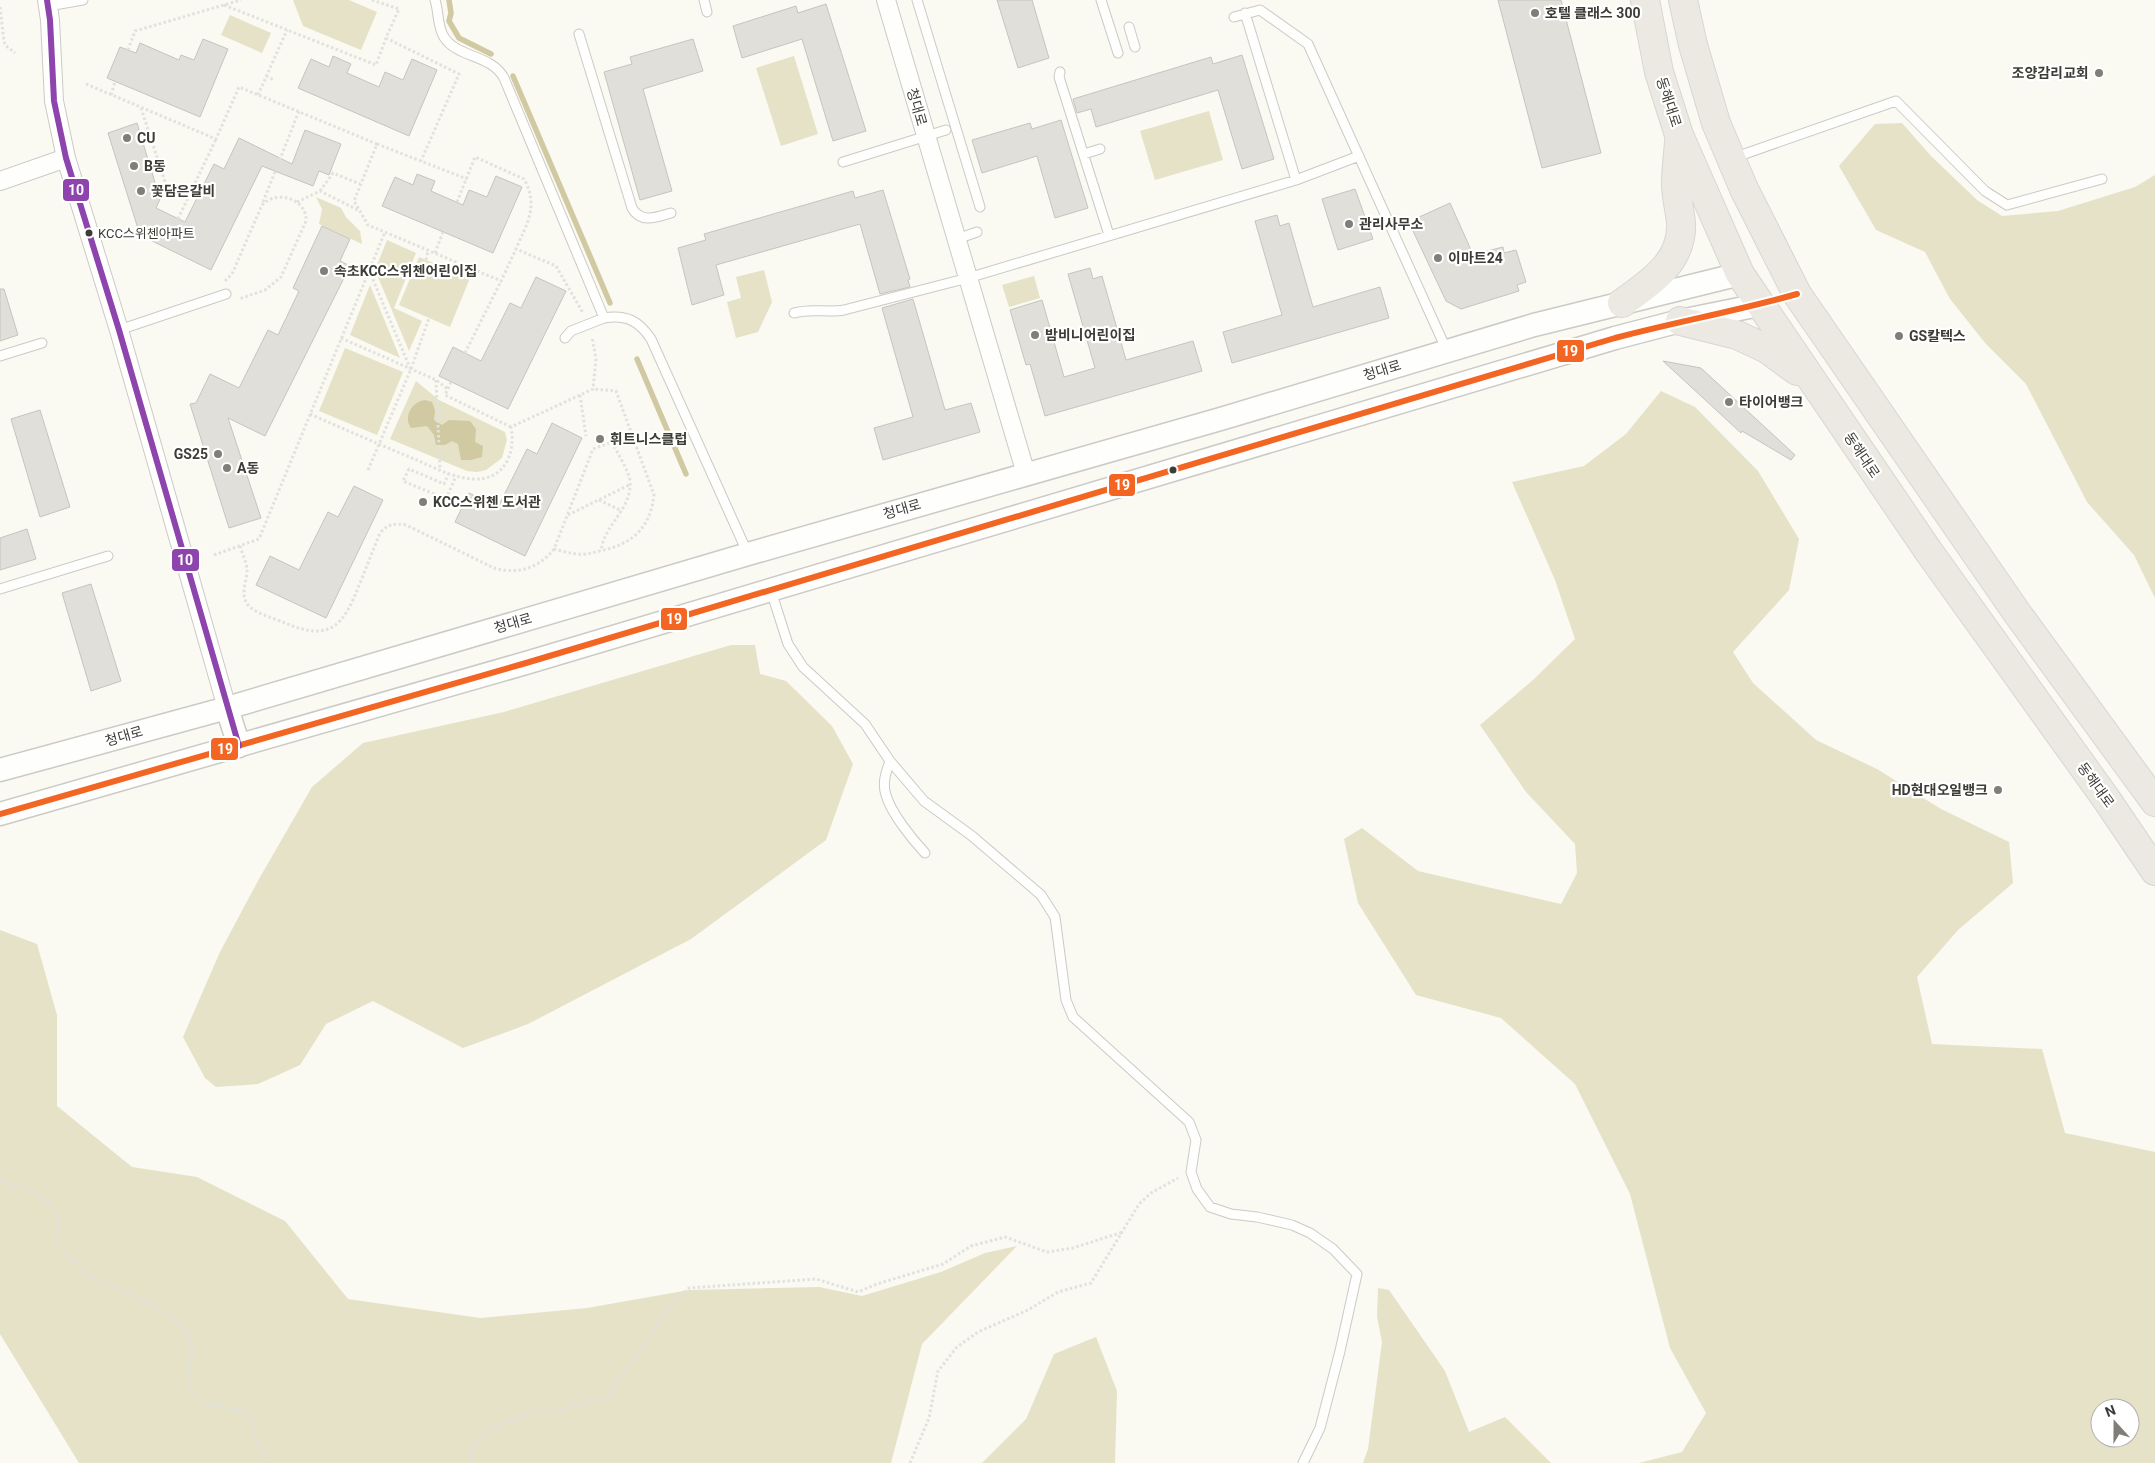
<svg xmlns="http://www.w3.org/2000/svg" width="2155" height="1463" viewBox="0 0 2155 1463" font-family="Roboto,'Noto Sans KR',sans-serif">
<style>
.green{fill:#e6e2c7;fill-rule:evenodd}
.water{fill:#d0c9a1}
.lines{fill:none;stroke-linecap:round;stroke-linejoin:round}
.stream{stroke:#d0c9a1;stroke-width:5.5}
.building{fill:#e0dfd9;stroke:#c5c4bf}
.service-casing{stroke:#cbcac5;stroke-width:11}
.minor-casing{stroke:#cbcac5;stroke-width:20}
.tertiary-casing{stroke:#cbcac5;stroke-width:25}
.primary-casing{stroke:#d7d6d2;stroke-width:30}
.path{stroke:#e1e1df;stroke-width:3;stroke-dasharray:2.5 2.5;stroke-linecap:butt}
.service{stroke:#fefefd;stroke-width:9}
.minor{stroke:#fefefd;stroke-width:18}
.tertiary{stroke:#fefefd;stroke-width:22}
.primary{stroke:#ebe9e2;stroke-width:28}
.bus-1-casing{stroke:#fff;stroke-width:10}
.bus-2-casing{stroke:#fff;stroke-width:10}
.bus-1{stroke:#f26522;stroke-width:6}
.bus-2{stroke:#8e44ad;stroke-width:6}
.poi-dot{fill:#7f7e78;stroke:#fff;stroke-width:2}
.bus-dot{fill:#3d3c37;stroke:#fff;stroke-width:2}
.labels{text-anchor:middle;stroke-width:4.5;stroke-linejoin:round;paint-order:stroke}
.bus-label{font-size:13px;fill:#3d3c37;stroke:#fff;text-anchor:start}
.poi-label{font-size:14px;font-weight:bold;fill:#3d3c37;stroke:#fff;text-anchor:start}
.street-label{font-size:14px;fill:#3d3c37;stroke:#fff}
.line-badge{stroke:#fff;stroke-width:2}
.badge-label{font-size:14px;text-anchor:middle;font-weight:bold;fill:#fff}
</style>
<rect width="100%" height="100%" fill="#faf9f2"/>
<path class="green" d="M293,0H349L377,12L361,50L303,26Z
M230,15L271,33L262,53L221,35Z
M794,56L818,134L781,146L756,68Z
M1209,111L1223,160L1155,180L1140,131Z
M1902,123L1931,156L1977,200L2002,216L2058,211L2135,187L2155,175V598L2134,555L2087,502L2026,384L1986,344L1950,299L1925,252L1876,230L1839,166L1875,124Z
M316,197L341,208L346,217L360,231L362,244L319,224L322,209Z
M387,240L416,253L394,308L422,321L409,351L375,270Z
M419,257L470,278L450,327L399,305Z
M764,270L772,302L758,332L736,338L727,302L741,298L736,277Z
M1034,276L1040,298L1009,307L1002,285Z
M370,285L400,358L350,335Z
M345,348L403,372L377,435L319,411Z
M416,381L439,400L505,432L507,440L502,458L486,470L477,472L467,471L390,439Z
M1661,391L1695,407L1758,471L1799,539L1789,590L1733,652L1753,683L1816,740L1877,769L1941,809L2009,842L2013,883L1958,930L1917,977L1932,1044L2042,1049L2065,1133L2155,1152V1463H1639L1682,1452L1706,1413L1670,1348L1630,1194L1575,1084L1501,1018L1416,995L1358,903L1344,839L1362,828L1418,871L1561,904L1577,873L1575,844L1526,792L1480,725L1533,680L1575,639L1555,580L1512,482L1584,466L1626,434ZM2100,1408H2130V1438H2100Z
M731,645H755L760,674L786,681L832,726L853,764L826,840L691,939L528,1024L463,1048L373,1001L326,1024L300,1065L258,1084L216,1087L205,1078L183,1037L220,952L259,879L312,787L363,743L504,712Z
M0,930L37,944L57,1015V1106L132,1167L197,1177L285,1221L348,1299L480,1318L587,1308L689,1290L819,1287L862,1296L941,1272L985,1253L1017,1246L922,1344L891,1463H79L0,1334Z
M1378,1288L1389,1290L1445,1371L1469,1432L1505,1417L1551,1463H1363L1368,1449L1382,1342L1377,1317Z
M1096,1337L1117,1391L1115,1463H982L1026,1419L1054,1354Z"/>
<path class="water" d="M425,400L432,402L435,410L434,420L442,425L449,420L470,421L476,429L475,442L483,446L482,457L471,460H461L458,444L452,441L445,445H436L434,435L427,426L411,428C403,416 412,402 425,400Z"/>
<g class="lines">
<path class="stream" d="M449,0L451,13L449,21L459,38L491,54
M513,76L610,303
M637,359L686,474"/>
</g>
<path class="building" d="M997,0H1032L1049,58L1018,68Z
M1498,0H1561L1601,153L1542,168Z
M826,4L866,131L833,141L802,39L742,58L733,26L796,6L798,13Z
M203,39L228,49L200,117L107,78L120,47L136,53L140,43L179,60L181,55L194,60Z
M693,39L703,71L643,89L672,191L640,200L604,72L632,64L630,57Z
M1242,55L1274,159L1242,169L1218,90L1096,127L1091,109L1077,113L1073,99L1211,57L1213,64Z
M333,56L351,64L347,73L379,87L385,72L403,80L412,59L437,70L409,136L298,88L311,59L329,67Z
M1061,120L1088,208L1055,218L1037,156L982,173L972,140L1030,123L1032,129Z
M137,123L160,199L156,208L185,222L214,164L224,169L239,138L292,164L305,130L341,144L329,175L319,171L313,186L262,166L211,270L140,235L108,133Z
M417,174L435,181L431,191L463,205L469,190L487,197L496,176L522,187L493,253L382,206L395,177L413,185Z
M1355,189L1373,239L1338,250L1322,199Z
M883,190L910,279L908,280L910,287L880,294L860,224L716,265L724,295L692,305L678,248L706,240L704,234L853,191L855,198Z
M1450,203L1472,252L1478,251L1479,253L1503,247L1504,253L1516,250L1526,282L1517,285L1519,291L1461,309L1446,301L1413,231L1421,227L1417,218Z
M1277,215L1280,226L1289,223L1313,307L1380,287L1389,318L1232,363L1223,332L1282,315L1255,221Z
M322,226L350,239L340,261L350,266L265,436L228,418L261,518L229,528L190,404L196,403L210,374L239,388L268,330L278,335L299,291L293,288Z
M1090,268L1093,279L1102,276L1126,360L1193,341L1202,371L1045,416L1030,364L1026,365L1010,310L1042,300L1064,377L1095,368L1068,274Z
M536,277L566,291L508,409L439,376L453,347L481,361L510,303L521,308Z
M0,289H4L18,335L0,341Z
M913,299L945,410L971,403L980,432L883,460L874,428L913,417L882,308Z
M1663,361L1701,368L1795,455L1791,460L1742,431L1741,433Z
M40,410L70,507L40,517L11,419Z
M552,423L582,438L525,556L455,522L469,493L498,507L527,449L537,454Z
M354,486L383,500L326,618L256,585L270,556L299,570L328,512L338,517Z
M27,529L36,559L0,570V538Z
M91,584L121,681L91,691L62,593Z"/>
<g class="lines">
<defs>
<path id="service" d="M435,0C439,12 437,26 444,37C457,58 491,54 504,78L604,318C626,314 639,321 651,339L748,554
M704,0L707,12
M917,0L980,207
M1101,0L1118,53
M48,6L83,0
M1245,13L1296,180
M1234,17L1260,10L1308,44L1447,351
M1129,27L1135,47
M579,34L632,208C641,224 657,217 671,213
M1060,72L1059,77L1109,235
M1084,154L1100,149
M1733,158L1896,101L1985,191L2007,205L2102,179
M843,162L946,130
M957,239L977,232
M794,313C810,308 828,313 844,310L968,278L1296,180L1359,156
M119,330L226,294
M565,338L571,331L604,318
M0,356L42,343
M0,589L108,556
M771,591L788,644L803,667L865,724L890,761L924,801L972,836L1041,895L1055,917L1066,1000L1073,1017L1189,1122L1196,1140L1191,1172L1197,1189L1210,1207L1231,1214L1257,1217L1292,1225L1310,1233L1333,1249L1357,1274L1340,1351L1320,1428L1303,1463
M890,761C886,772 882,783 886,795C891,813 912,839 925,853"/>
<path id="minor" d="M47,0L50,20L54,101L66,158L119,330L227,708
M886,0L1026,474
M0,181L66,158"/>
<path id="tertiary" d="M227,708L239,746
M0,770L227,708L748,554L1224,418L1534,325L1740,274
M0,814L526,663L1615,338L1680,321L1759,305"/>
<path id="primary" d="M1645,0L1659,72L1679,135L1740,274L1929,552L2107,800L2155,871
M1683,0L1693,45L1716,123L1744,189L1797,294L2017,613L2155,802
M1622,303C1650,283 1683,262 1681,223C1680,210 1676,197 1676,184C1676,170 1678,156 1679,142
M1680,321L1737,335L1767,349L1797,371"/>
</defs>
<use href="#service" class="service-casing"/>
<use href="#minor" class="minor-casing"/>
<use href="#tertiary" class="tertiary-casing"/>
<use href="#primary" class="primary-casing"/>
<path class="path" d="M372,0L399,9L386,38L459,74L421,161
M224,5L376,65L386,38
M0,7L4,41L5,45L15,53
M128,50L135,31L241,0
M266,76L274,80
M86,84L216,139L239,87L377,144L354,201L368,225L501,281L516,249L556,266L583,313
M111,95L115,82
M258,95L287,30
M141,108L167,188L187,198
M377,144L467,179
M320,191L333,173L360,184
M263,202L299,111
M297,202L320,191L360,211
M457,202L475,157L524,179C539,206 527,223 516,249
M178,219L216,139
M435,253L443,232
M426,260L428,250
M369,270L410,368
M459,274L465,266
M225,281L232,274L262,205C277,189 307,199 306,221L281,277L265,290L239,299
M341,338L436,380L448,389
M465,353L501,281
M436,380L440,470
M451,382L445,395L511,427
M580,395L586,436
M310,414C344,429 378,444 412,458C431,466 452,478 473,479C504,481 516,454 511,427L593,389L596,359L592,337
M368,470L411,369L429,318
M449,473L444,484L409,469L403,481L446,499L456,476
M599,500L622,511
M568,515L629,485
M240,546C242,553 246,561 247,568C248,579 239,594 248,605C256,614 274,618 285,623C332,643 344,624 360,583C367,566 373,550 380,533C388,524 394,523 406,525L494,568C518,575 539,568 554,549L593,449L612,442C616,451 629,471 630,481C632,510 604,524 601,551
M554,549C561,551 569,553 577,554C584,555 592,553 600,551C632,544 650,529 654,495L616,391L593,389
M214,555L259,539L385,232
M0,1180L33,1192L51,1204L58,1214L56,1239L60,1249L72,1258L86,1274L155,1306L185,1328L192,1346L188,1380L193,1394L202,1402L240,1410L249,1418L261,1452L269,1463
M473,1463L471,1450L489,1430L518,1417L535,1411H556L609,1396L617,1381L638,1356L670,1305L689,1288L816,1279L858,1292L877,1284L943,1264L971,1246L1005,1237L1047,1252L1073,1248L1123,1232
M910,1463L929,1418L938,1371L957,1347L978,1332L1028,1310L1058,1292L1091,1283L1139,1204L1151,1193L1178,1178"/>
<use href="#service" class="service"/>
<use href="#minor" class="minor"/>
<use href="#tertiary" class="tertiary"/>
<use href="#primary" class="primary"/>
<defs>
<path id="bus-1" d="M0,814L526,663L1615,338C1675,322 1737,311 1797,294"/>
<path id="bus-2" d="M47,0L50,20L54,101L66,158L119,330L239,746"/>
</defs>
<use href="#bus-1" class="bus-1-casing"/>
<use href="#bus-2" class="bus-2-casing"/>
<use href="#bus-1" class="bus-1"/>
<use href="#bus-2" class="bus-2"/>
</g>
<g class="poi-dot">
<circle cx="1535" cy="13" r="5"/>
<circle cx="2099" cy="73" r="5"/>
<circle cx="127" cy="138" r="5"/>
<circle cx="134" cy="166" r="5"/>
<circle cx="141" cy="191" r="5"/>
<circle cx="1349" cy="224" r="5"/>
<circle cx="1438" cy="258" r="5"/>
<circle cx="324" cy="271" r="5"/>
<circle cx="1035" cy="335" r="5"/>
<circle cx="1899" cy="336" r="5"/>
<circle cx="1729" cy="402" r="5"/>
<circle cx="600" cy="439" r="5"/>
<circle cx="218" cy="454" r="5"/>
<circle cx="227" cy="468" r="5"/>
<circle cx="423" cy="502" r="5"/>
<circle cx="1998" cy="790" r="5"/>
</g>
<g class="bus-dot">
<circle cx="89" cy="233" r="4.5"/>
<circle cx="1173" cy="470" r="4.5"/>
</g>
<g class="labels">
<g class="bus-label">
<text x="98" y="238">KCC스위첸아파트</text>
</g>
<g class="poi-label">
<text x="1545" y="18">호텔 클래스 300</text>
<text x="2089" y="78" text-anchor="end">조양감리교회</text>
<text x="137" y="143">CU</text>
<text x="144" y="171">B동</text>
<text x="151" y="196">꽃담은갈비</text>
<text x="1359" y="229">관리사무소</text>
<text x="1448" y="263">이마트24</text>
<text x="334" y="276">속초KCC스위첸어린이집</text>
<text x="1045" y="340">밤비니어린이집</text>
<text x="1909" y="341">GS칼텍스</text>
<text x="1739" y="407">타이어뱅크</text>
<text x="610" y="444">휘트니스클럽</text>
<text x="208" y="459" text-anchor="end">GS25</text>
<text x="237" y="473">A동</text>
<text x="433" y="507">KCC스위첸 도서관</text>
<text x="1988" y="795" text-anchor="end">HD현대오일뱅크</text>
</g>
<g class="street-label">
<text transform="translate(1669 102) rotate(72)" y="5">동해대로</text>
<text transform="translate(917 107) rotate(74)" y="5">청대로</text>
<text transform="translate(1382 370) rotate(-17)" y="5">청대로</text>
<text transform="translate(1862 455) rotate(56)" y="5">동해대로</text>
<text transform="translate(902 509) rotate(-16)" y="5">청대로</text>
<text transform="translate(513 623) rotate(-16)" y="5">청대로</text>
<text transform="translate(124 736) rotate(-16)" y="5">청대로</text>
<text transform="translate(2096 785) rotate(54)" y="5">동해대로</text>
</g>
</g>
<g class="line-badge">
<rect x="62" y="178" width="28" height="24" rx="5" fill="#8e44ad"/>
<rect x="1556" y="339" width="29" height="24" rx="5" fill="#f26522"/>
<rect x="1108" y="473" width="28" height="24" rx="5" fill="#f26522"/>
<rect x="171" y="548" width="29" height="24" rx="5" fill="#8e44ad"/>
<rect x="660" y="607" width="28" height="24" rx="5" fill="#f26522"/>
<rect x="210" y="737" width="29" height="24" rx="5" fill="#f26522"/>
</g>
<g class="badge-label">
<text x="76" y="195">10</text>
<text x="1570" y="356">19</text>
<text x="1122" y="490">19</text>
<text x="185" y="565">10</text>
<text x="674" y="624">19</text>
<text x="225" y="754">19</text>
</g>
<g transform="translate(2115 1423) rotate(339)"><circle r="24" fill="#ffffff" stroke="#b1b1af"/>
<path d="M0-4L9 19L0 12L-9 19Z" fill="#7f7e78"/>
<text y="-8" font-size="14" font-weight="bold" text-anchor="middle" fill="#3d3c37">N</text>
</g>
</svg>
